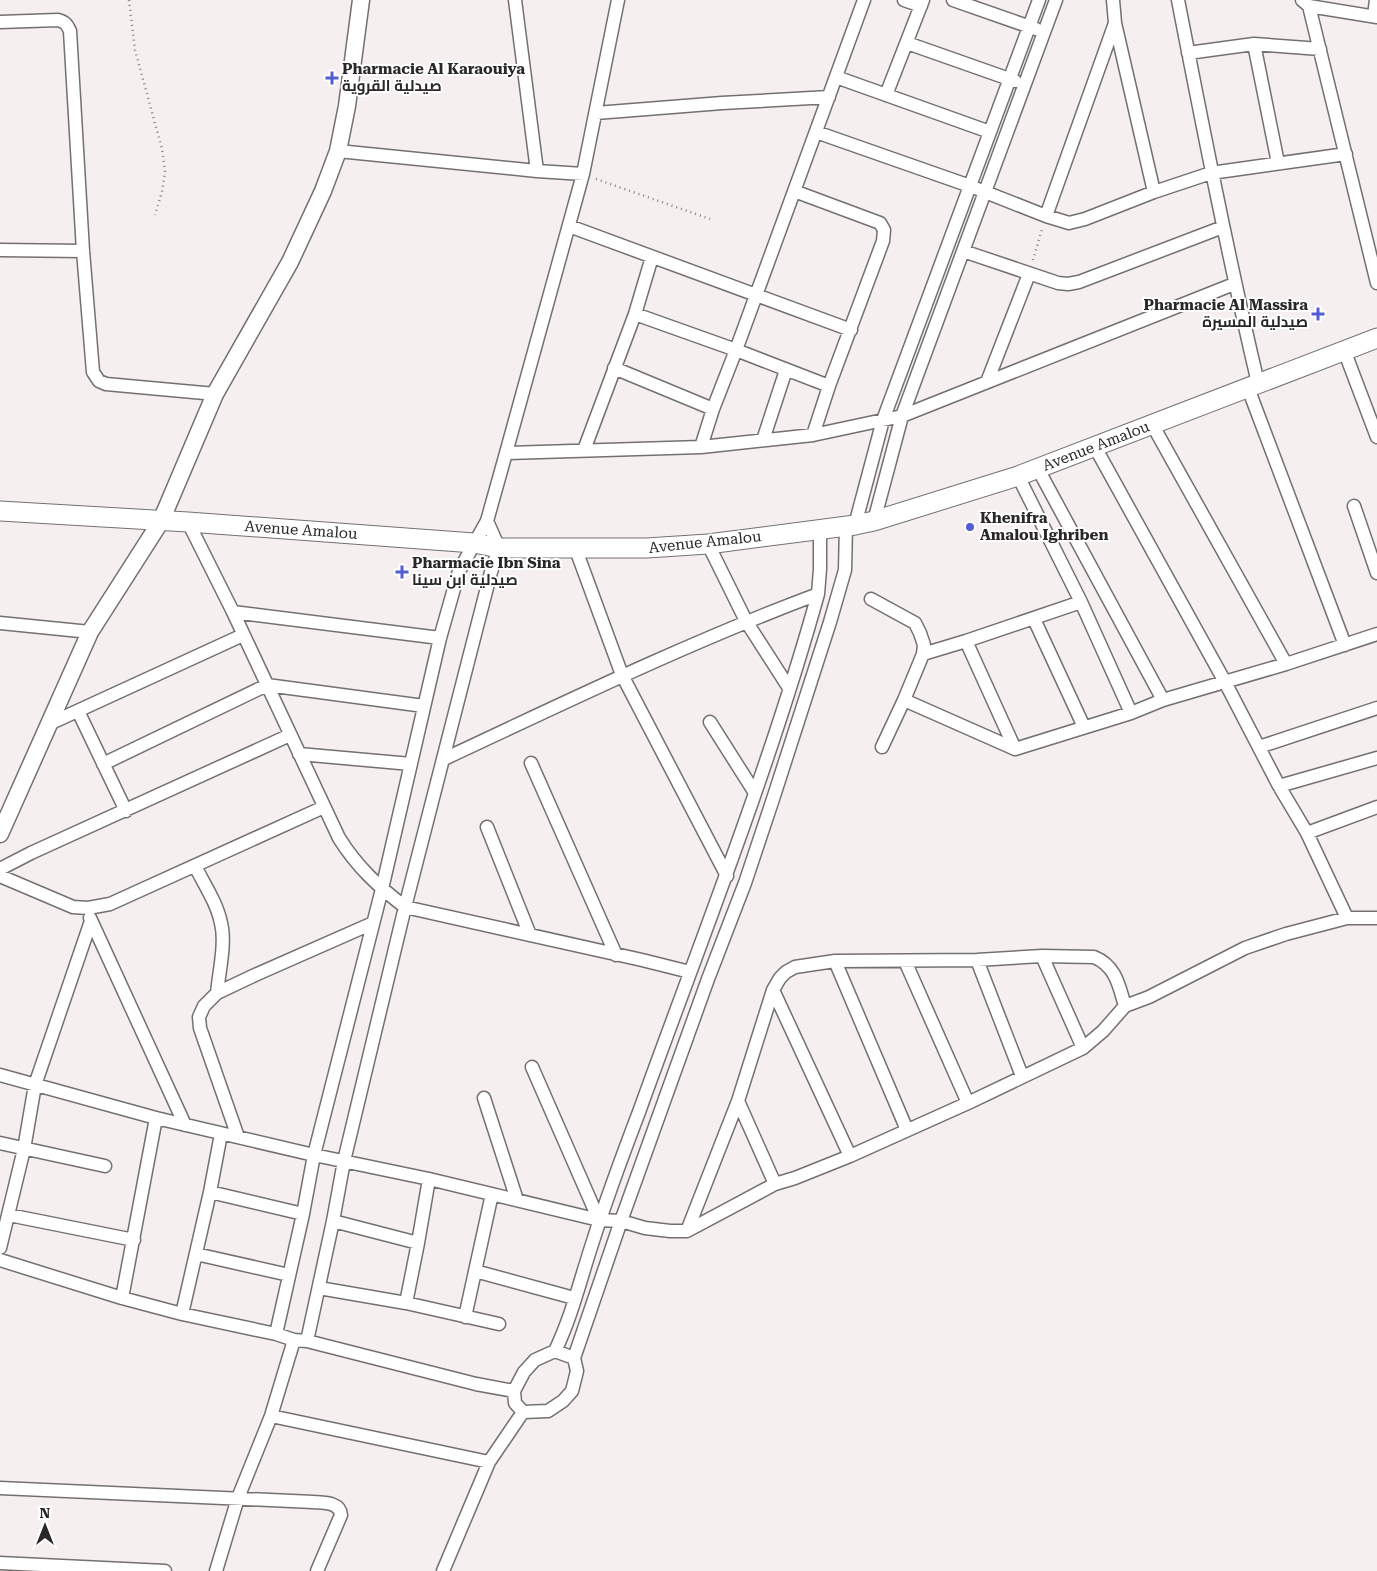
<svg xmlns="http://www.w3.org/2000/svg" width="1377" height="1571" viewBox="0 0 1377 1571" font-family="'Roboto Serif',Cairo,serif">
<style>
.lines{fill:none;stroke-linecap:round;stroke-linejoin:round}
.minor-casing{stroke:#757070;stroke-width:15}
.tertiary-casing{stroke:#757070;stroke-width:19}
.secondary-casing{stroke:#757070;stroke-width:21}
.path{stroke:#868282;stroke-width:2.5;stroke-dasharray:1 4;stroke-linecap:butt}
.minor{stroke:#fff;stroke-width:12}
.tertiary{stroke:#fff;stroke-width:16}
.secondary{stroke:#fff;stroke-width:19}
.poi-dot{fill:#545cd3;stroke:#fff;stroke-width:2}
.labels{text-anchor:middle;stroke-width:4;stroke-linejoin:round;paint-order:stroke}
.poi-label{font-size:15px;font-weight:bold;fill:#292727;stroke:#fff;text-anchor:start}
.street-label{font-size:15px;fill:#292727;stroke:#fff}
</style>
<rect width="100%" height="100%" fill="#f5efef"/>
<g class="lines">
<defs>
<path id="minor" d="M515,0L537,171
M904,0L921,6
M953,0L1036,29
M1113,0L1115,23L1154,192
M1178,0C1203,128 1228,256 1258,383
M1302,0L1309,6L1377,17
M1309,6L1377,283
M1374,16L1376,0
M0,22L58,20C65,22 67,24 70,31L83,251L93,372L99,381L106,384L215,394
M907,43L1015,81
M1254,44L1278,163
M1188,53L1254,44L1320,49
M836,77L990,132
M886,95L923,0
M596,113L722,103L829,97
M816,132L970,186L1046,216L1069,223L1085,219L1154,192L1211,173L1346,154
M338,151L537,171L583,174
M794,191L880,223L884,230L883,241L829,386L813,435
M1046,216L1115,23
M569,226L851,330
M0,250L83,251
M963,251L1058,283L1068,284L1079,282L1223,227
M635,314L736,350L829,386
M1344,350L1377,437
M614,368L713,409
M987,382L1029,274
M1248,388L1345,645
M1152,424L1286,664
M763,440L786,370
M701,447L713,409L736,350L864,0
M1095,447L1225,682L1279,786L1307,833L1347,918
M584,450L635,314L652,257
M506,453L701,447L813,435L902,416L1234,284
M1038,469L1163,700
M1018,476L1081,602L1131,713
M1354,506L1377,573
M874,521L902,416L1056,0
M188,522L233,612L339,838C357,867 379,887 405,907L642,960L690,972
M855,525L883,420L1039,0
M708,544L746,621L789,688
M575,547L622,675L727,876
M871,599L915,623L920,633L924,645L923,654L904,700L882,747
M233,612L440,638
M1034,619L1084,727
M0,623L90,632
M966,641L1015,749
M923,654L966,641L1081,602
M904,700L1015,749L1131,713L1163,700L1286,664L1377,634
M78,711L126,811
M710,722L755,793
M49,724L243,635
M1259,747L1377,708
M299,754L411,764
M444,759C568,701 690,642 818,594
M531,763L616,955
M103,764L267,685L424,706
M1279,786L1377,758
M487,827L530,935
M1307,833L1377,807
M195,866C204,884 217,903 221,923C226,943 219,972 217,993
M0,869L31,853L290,735
M0,876L73,907L88,908L110,904L324,807
M90,918L185,1125
M1042,956L1083,1048
M977,960L1022,1076
M835,961L907,1130
M905,961L968,1103
M773,990L850,1156
M532,1067L599,1220
M0,1075L156,1118L314,1155L429,1179L599,1220L621,1221L645,1228L670,1231H687L775,1184L795,1178L850,1156L968,1103L1083,1048L1103,1031L1125,1006L1149,997L1245,948L1286,934L1347,918H1377
M484,1098L517,1200
M738,1101L775,1184
M238,1137L200,1028L199,1017L204,1006L217,993L255,975L373,923
M0,1143L105,1166
M210,1192L303,1214
M9,1215L134,1240
M333,1221L418,1243
M687,1231L738,1101L773,990L780,978L786,972L795,967L835,961L977,960L1042,956L1094,957C1116,966 1119,986 1125,1006
M0,1248L24,1149L35,1085L91,921
M196,1254L289,1275
M0,1260L122,1298L182,1314L276,1334L294,1340L307,1341L476,1384L514,1391
M475,1271L574,1298
M319,1288L406,1303L499,1324
M122,1298L156,1118
M406,1303L418,1243L429,1179
M182,1314L210,1192L221,1134
M465,1317L492,1194
M276,1334L303,1214L314,1155L382,889L440,638L459,571L487,521L506,453L583,174L618,0
M307,1341L333,1221L344,1161L405,907L491,572L499,548L487,521
M555,1351C572,1316 581,1277 593,1241C607,1197 623,1154 639,1112C701,940 769,770 818,594L820,569V529
M523,1412L548,1411L563,1401L572,1391L577,1371L574,1358L621,1221L708,979L745,883L773,799L830,622L845,570L846,526
M523,1412L515,1403L514,1391L524,1372L535,1360L555,1351L574,1358
M271,1416L489,1462
M0,1488L313,1502C324,1503 340,1502 341,1515L317,1571
M0,1563L165,1571
M216,1571L238,1498L271,1416L294,1340
M443,1571L489,1462L523,1412"/>
<path id="tertiary" d="M0,834L90,632L161,521L215,394L290,262L323,191L338,151L347,106L361,0"/>
<path id="secondary" d="M0,511L188,522L474,543L499,548H647L708,544L855,525L874,521L1018,476L1377,338"/>
</defs>
<use href="#minor" class="minor-casing"/>
<use href="#tertiary" class="tertiary-casing"/>
<use href="#secondary" class="secondary-casing"/>
<path class="path" d="M129,0L135,50L162,149L165,171L162,192L155,215
M596,179L710,219
M1033,260L1042,229"/>
<use href="#minor" class="minor"/>
<use href="#tertiary" class="tertiary"/>
<use href="#secondary" class="secondary"/>
</g>
<g class="poi-dot">
<path d="M329.5 70.5h5v5h5v5h-5v5h-5v-5h-5v-5h5z"/>
<path d="M1315.5 306.5h5v5h5v5h-5v5h-5v-5h-5v-5h5z"/>
<circle cx="970" cy="527" r="5"/>
<path d="M399.5 564.5h5v5h5v5h-5v5h-5v-5h-5v-5h5z"/>
</g>
<g class="labels">
<g class="poi-label">
<text x="342" y="74">Pharmacie Al Karaouiya<tspan x="342" dy="17">صيدلية القروية</tspan></text>
<text x="1308" y="310" text-anchor="end">Pharmacie Al Massira<tspan x="1308" dy="17">صيدلية المسيرة</tspan></text>
<text x="980" y="523">Khenifra<tspan x="980" dy="17">Amalou Ighriben</tspan></text>
<text x="412" y="568">Pharmacie Ibn Sina<tspan x="412" dy="17">صيدلية ابن سينا</tspan></text>
</g>
<g class="street-label">
<text transform="translate(1096 446) rotate(-21)" y="5">Avenue Amalou</text>
<text transform="translate(301 530) rotate(4)" y="5">Avenue Amalou</text>
<text transform="translate(705 542) rotate(-6)" y="5">Avenue Amalou</text>
</g>
</g>
<g transform="translate(45 1526)" stroke="#ffffff" stroke-width="4" paint-order="stroke">
<path d="M0-4L9 19L0 12L-9 19Z" fill="#292727"/>
<text y="-8" font-size="14" font-weight="bold" text-anchor="middle" fill="#292727">N</text>
</g>
</svg>
